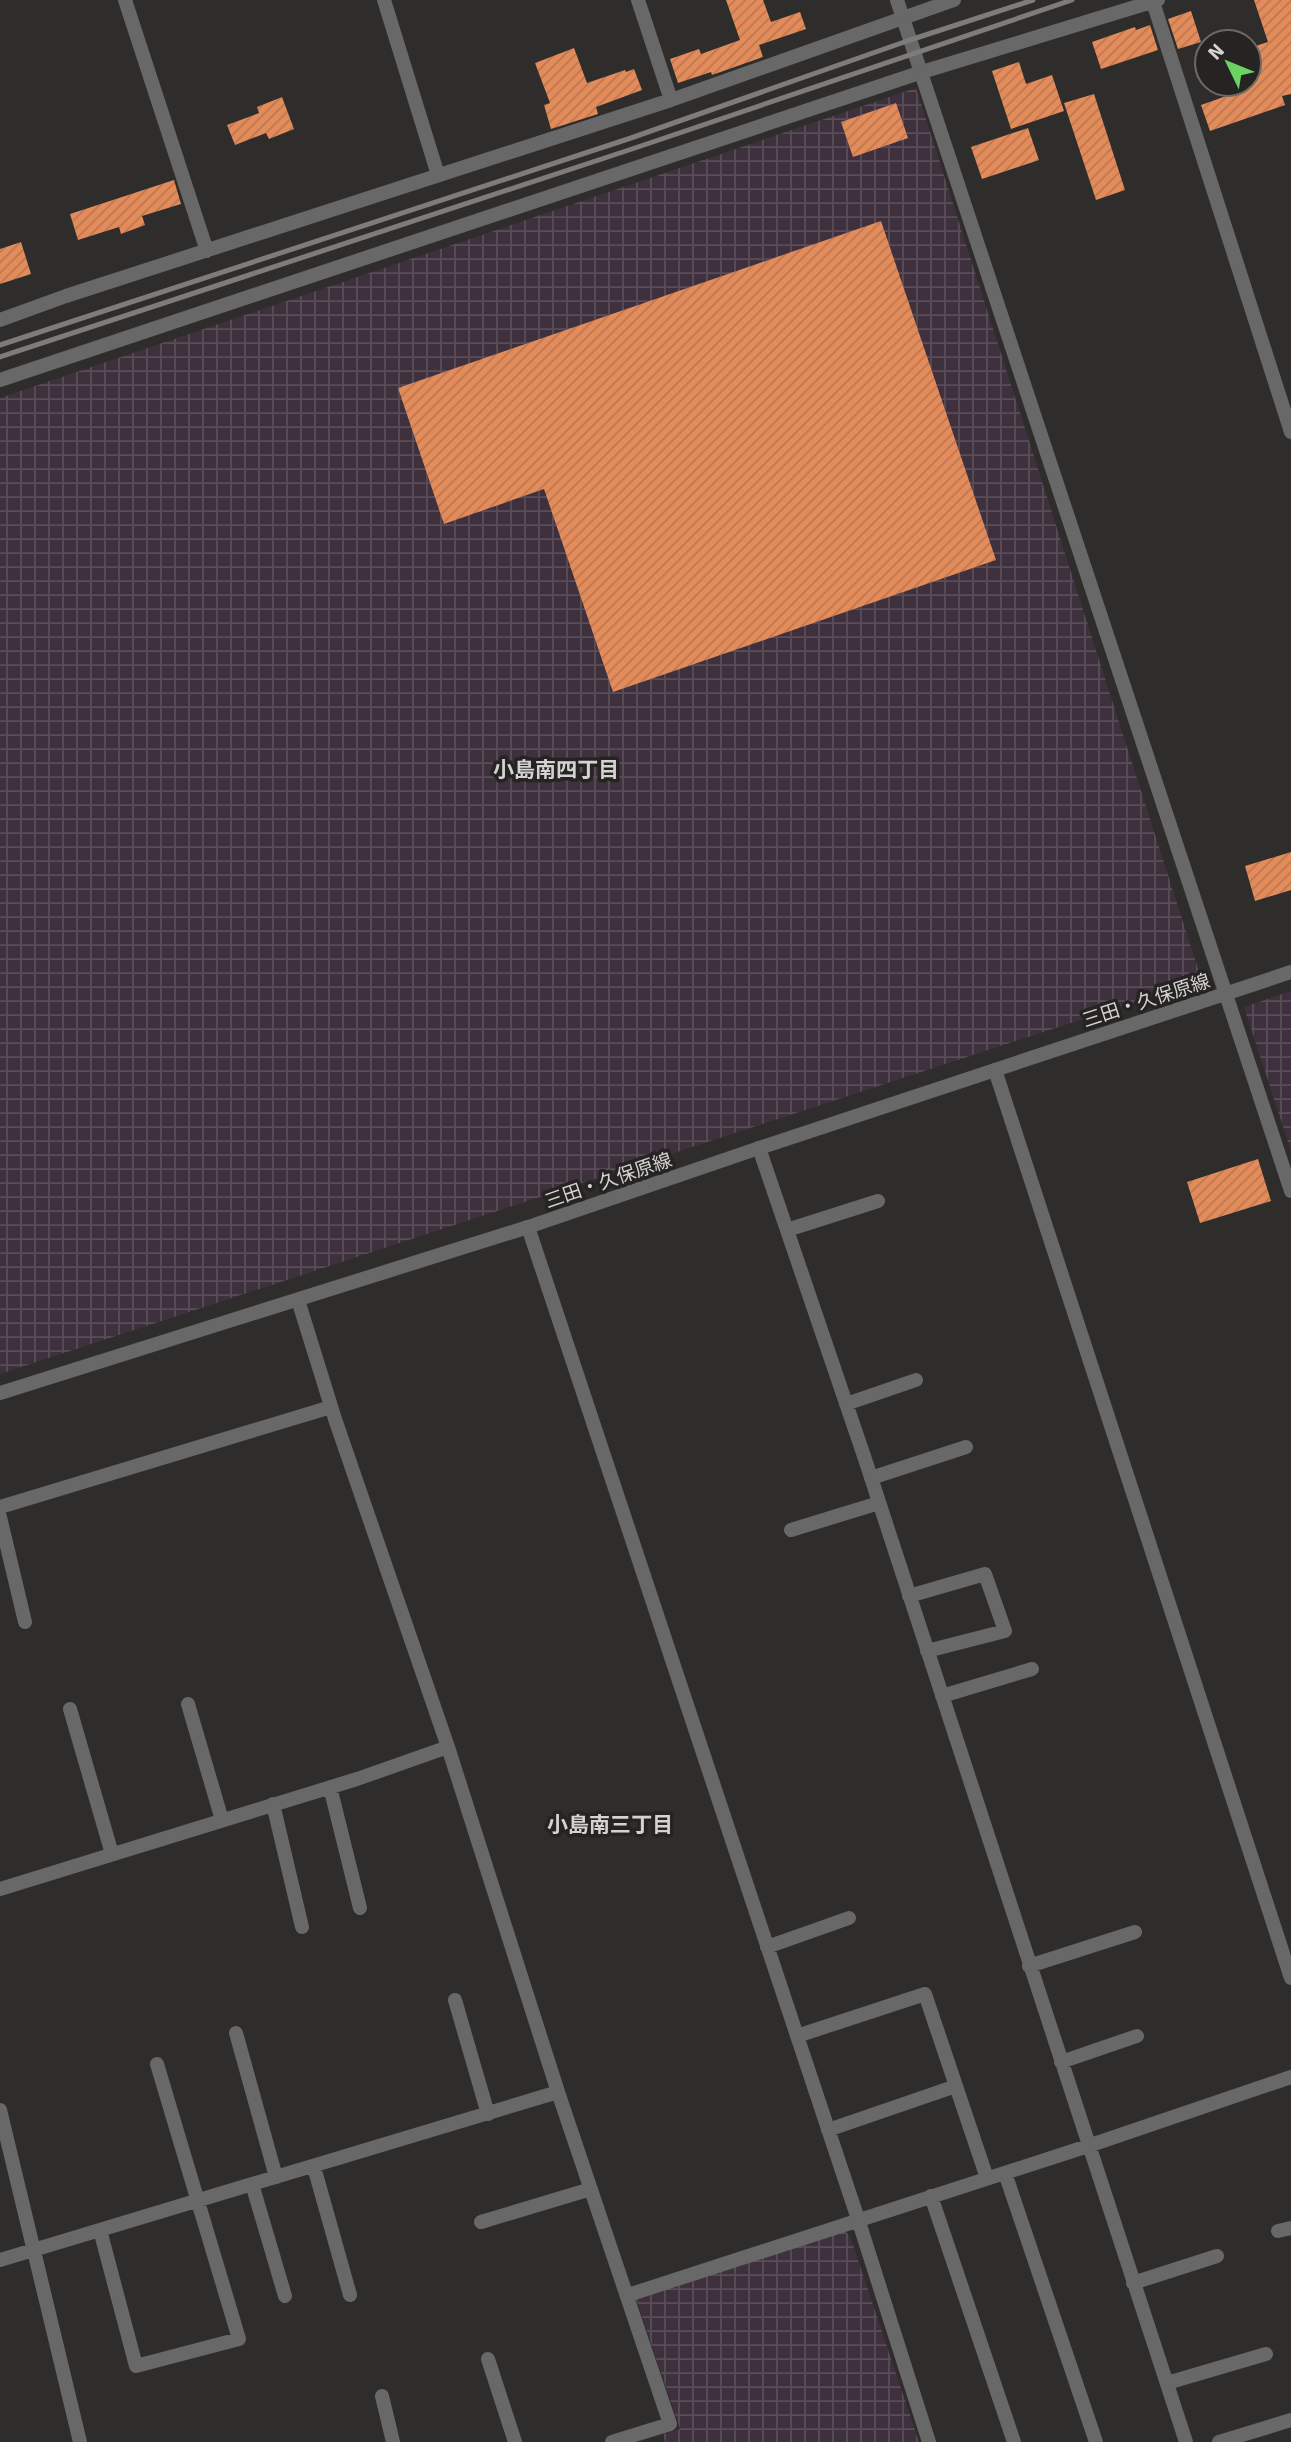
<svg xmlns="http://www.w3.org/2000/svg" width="1291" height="2442" viewBox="0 0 1291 2442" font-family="Signika,'Noto Sans JP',sans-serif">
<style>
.industrial{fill:url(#industrial-grid)}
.building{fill:url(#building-hatch)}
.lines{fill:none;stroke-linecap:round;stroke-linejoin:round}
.minor{stroke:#686869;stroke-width:14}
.tertiary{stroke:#686869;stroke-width:14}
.rail{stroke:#7d7c7b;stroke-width:5}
.labels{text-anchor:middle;stroke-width:7;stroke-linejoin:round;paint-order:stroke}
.street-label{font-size:19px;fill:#d4d3d2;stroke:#252422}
.neighbourhood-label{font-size:21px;font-weight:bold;fill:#d4d3d2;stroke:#252422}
</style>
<defs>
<pattern id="industrial-grid" width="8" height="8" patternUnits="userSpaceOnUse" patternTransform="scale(1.75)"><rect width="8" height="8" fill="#3e303d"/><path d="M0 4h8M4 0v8" fill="none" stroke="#594d58"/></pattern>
<pattern id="building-hatch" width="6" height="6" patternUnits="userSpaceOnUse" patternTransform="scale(1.75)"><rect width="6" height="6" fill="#e48b5a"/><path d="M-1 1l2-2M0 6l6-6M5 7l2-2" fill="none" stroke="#bb7853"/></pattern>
</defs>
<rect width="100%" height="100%" fill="#2e2d2b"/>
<path class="industrial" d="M916,88L1200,975L1193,983L0,1374V398Z
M1291,991V1151L1244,1007Z
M845,2231L850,2236L919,2442H665L663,2434L680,2429L636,2299Z"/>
<path class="building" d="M726,0H763L771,22L800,12L806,29L759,45L763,57L712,75L711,72L678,83L670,59L699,49L701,54L740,40Z
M1254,0H1291V94L1282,96L1285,105L1210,131L1201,105L1249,88V48L1268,42Z
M1191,11L1201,42L1178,49L1168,19Z
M1150,25L1158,50L1101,69L1092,42L1135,27L1136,30Z
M574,48L587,83L625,70L626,72L634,69L642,90L596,107L598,114L551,129L544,105L550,103L535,63Z
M1019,62L1026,84L1052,75L1064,111L1011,129L992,71Z
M1094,94L1125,190L1096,200L1064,103Z
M282,97L294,129L269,139L266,133L235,145L227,125L259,113L257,107Z
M896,103L908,138L853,157L841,122Z
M1028,128L1039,160L982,179L971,147Z
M174,180L181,204L142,216L145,225L121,234L119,227L78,240L70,214Z
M881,221L996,560L613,692L544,489L444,524L398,388Z
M21,242L31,274L0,284V249Z
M1291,852V890L1255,901L1245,866Z
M1258,1159L1271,1201L1200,1223L1187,1182Z"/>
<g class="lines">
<path class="minor" d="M125,0L207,251
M384,0L438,175
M638,0L671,100
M1153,2L1291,432
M0,320L66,296L671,100L954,0
M0,380L922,72L1158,0
M995,1070L1291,1978
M759,1148L864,1456L1186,2442
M528,1227L858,2219L929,2442
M787,1230L878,1201
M298,1300L335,1419L448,1747L558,2092L670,2424L612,2442
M846,1404L916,1380
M871,1478L966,1447
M0,1507L331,1407
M0,1517L25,1622
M791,1530L879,1503
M909,1596L985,1574L1005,1631L927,1651
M942,1696L1032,1669
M188,1704L222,1820
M70,1709L112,1854
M330,1787L360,1908
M273,1804L302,1927
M0,1889L357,1779L448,1747
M767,1947L849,1918
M1029,1966L1135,1932
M455,2000L488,2114
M236,2033L276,2177
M797,2036L925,1994L987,2178
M1061,2062L1137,2036
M0,2110L80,2442
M828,2130L956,2086
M314,2167L350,2295
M1005,2173L1096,2442
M252,2184L285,2296
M931,2196L1014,2442
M481,2222L591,2189
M100,2230L136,2366L239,2339L157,2064
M1278,2231L1291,2228
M0,2260L558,2092
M1133,2283L1217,2256
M628,2295L1088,2146L1291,2077
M488,2359L515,2442
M1167,2383L1266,2354
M382,2396L393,2442
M1219,2442L1291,2420"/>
<path class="tertiary" d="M897,0L1291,1191
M0,1393L528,1227L759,1148L1291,972"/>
<path class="rail" d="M0,345L628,139L910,40L1033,0
M0,357L632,149L1072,0"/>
</g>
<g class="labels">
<g class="street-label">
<text transform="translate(1146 1000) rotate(-18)" y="7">三田・久保原線</text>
<text transform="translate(608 1180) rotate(-19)" y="7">三田・久保原線</text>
</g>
<g class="neighbourhood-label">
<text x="556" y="777">小島南四丁目</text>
<text x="610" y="1832">小島南三丁目</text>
</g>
</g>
<g transform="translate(1228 63) rotate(313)"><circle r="33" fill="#252422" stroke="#6b6a68" stroke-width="2"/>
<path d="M0-5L12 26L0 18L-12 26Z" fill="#6cd362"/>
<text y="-10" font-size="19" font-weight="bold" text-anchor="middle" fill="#d4d3d2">N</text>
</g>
</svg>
